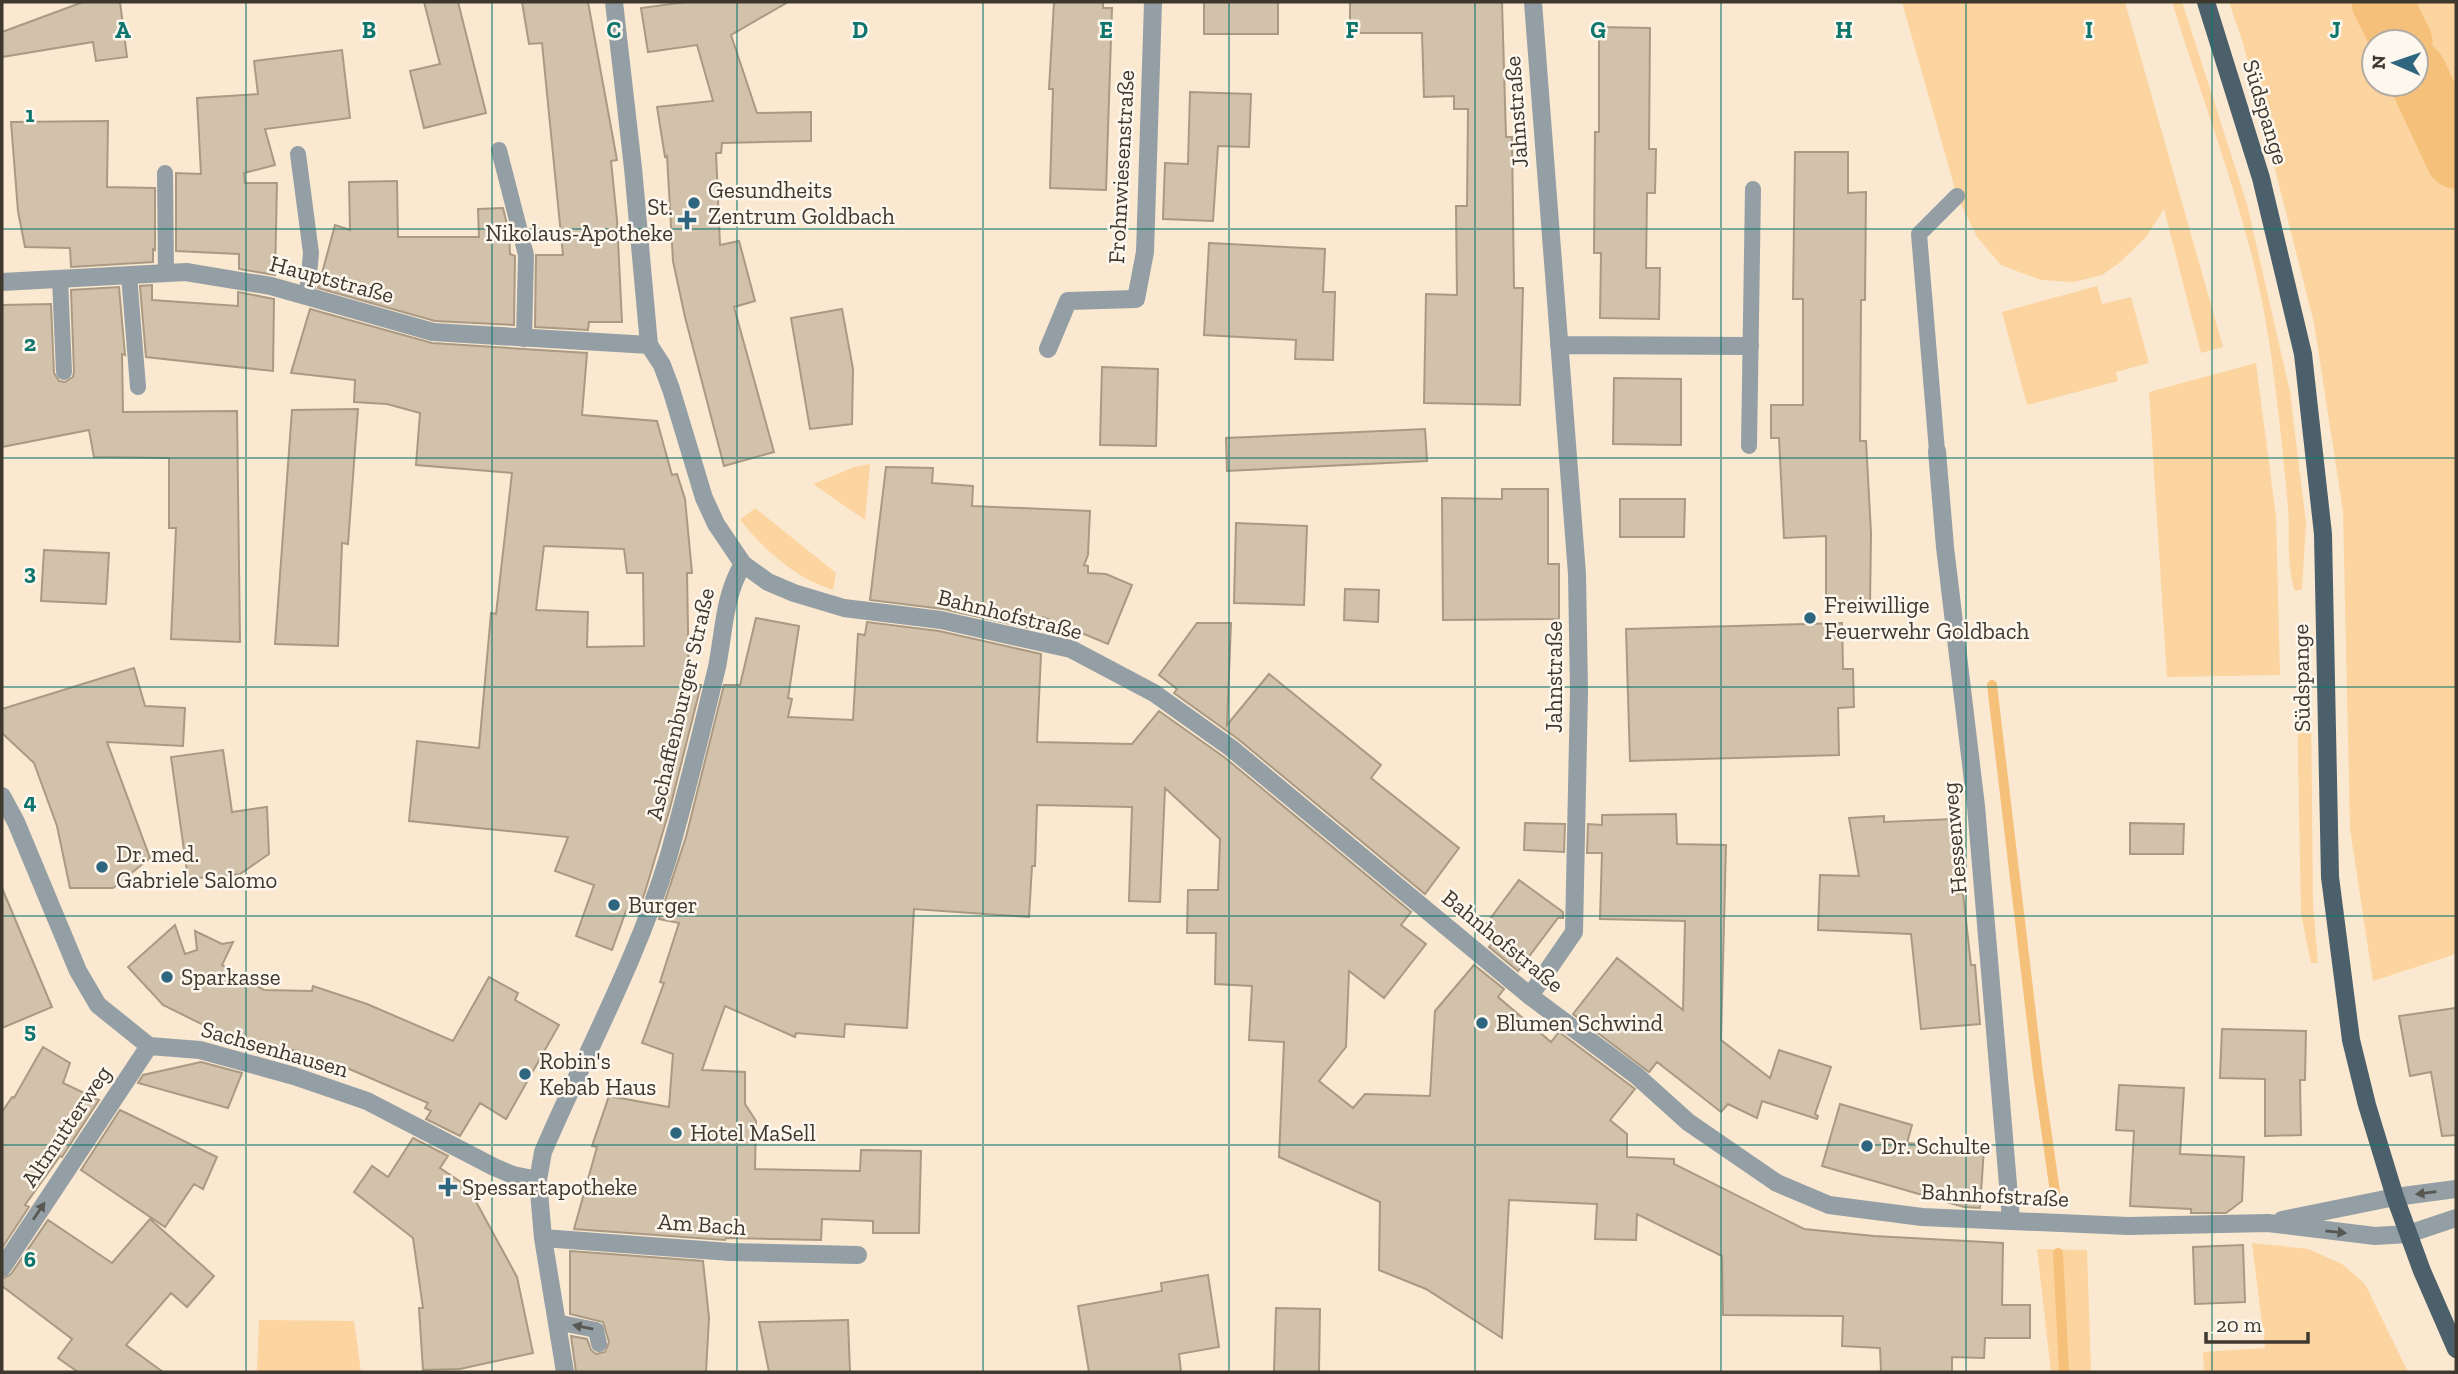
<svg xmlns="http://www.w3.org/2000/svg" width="2458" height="1374" viewBox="0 0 2458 1374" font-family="'Zilla Slab',serif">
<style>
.green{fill:#fcd49f;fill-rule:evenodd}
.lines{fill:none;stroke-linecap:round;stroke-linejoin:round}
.stream{stroke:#f5c17a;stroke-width:10}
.river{stroke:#f5c17a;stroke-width:61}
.building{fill:#d3c2ab;stroke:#aa9983;stroke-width:2;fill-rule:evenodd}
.service{stroke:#939fa5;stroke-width:16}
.minor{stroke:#939fa5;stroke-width:18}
.tertiary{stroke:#939fa5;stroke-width:18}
.primary{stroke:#4b606b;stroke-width:18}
.oneway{fill:#585752}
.grid{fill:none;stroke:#0f766e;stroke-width:2;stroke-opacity:0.55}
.poi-dot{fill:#2e6680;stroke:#fef7ee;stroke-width:2.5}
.labels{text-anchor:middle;stroke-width:5;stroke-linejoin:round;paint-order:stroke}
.street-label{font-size:23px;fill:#3f382f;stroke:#fef7ee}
.poi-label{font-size:23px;fill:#3f382f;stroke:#fef7ee;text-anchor:start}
.grid-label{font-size:23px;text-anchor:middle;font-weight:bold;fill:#0f766e;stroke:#fef7ee;stroke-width:5;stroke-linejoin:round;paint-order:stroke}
</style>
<rect width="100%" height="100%" fill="#fae8d0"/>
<path class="green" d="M1902,2H2125L2223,347L2201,353L2164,209L2146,237L2119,263L2102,275L2074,282L2041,280L2001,265L1977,237L1957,196Z
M2172,2H2182L2247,204L2290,392L2306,523L2302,589L2295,591C2286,565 2290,535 2288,507C2282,444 2276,380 2265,317C2246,210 2204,106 2172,2Z
M2229,2H2456V954L2373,981L2350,829L2343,511L2314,323L2243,43ZM2374,42H2416V84H2374Z
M2097,286L2102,304L2131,297L2149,363L2116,372L2118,381L2027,405L2002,312Z
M2256,363L2276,517L2280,675L2167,677L2149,392Z
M870,464L865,520L813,484L854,467Z
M755,508L836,573L833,590C793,577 767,552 740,520Z
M2297,704H2311L2313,904L2318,963H2311L2301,914Z
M2252,1243L2308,1249L2342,1264L2365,1284L2408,1372H2204L2203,1352L2265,1348Z
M2037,1249L2087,1250L2091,1372H2051Z
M259,1320L354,1321L361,1372H257Z"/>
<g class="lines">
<path class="stream" d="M1992,685L2038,1073L2055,1192
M2058,1253L2064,1372"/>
<path class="river" d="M2382,2L2402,42
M2416,72L2456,158"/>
</g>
<path class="building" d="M83,2H120L127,57L96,61L93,42L2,57V32Z
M424,2H458L486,113L424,128L410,71L440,64Z
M522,2H588L617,160L611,161L617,220L622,322H589L588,330L535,327L536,255H563L542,43L529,44Z
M686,2H788L731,35L757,113L811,112V141L722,143L721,153H716L720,245L739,241L755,301L734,307L774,452L724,466L685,317L673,261L667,156L665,157L657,107L713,101L697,45L648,52L641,8Z
M1054,2H1103V8H1112L1106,190L1050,188L1053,89H1049Z
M1204,2H1278V34H1204Z
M1350,2H1502L1506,137H1512L1514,288H1523L1520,405L1424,403L1426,294L1457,295L1456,206H1467L1468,109H1454V96L1424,97L1422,33H1350Z
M1599,27L1650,28L1649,149H1656L1655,193H1647L1646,268H1660L1659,319L1600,318L1601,253H1594L1595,132H1599Z
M342,50L350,118L265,129L275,165L244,173L245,183H277L275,275L239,269V254L176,251V173L201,174L197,98L258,94L254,61Z
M1190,92L1251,94L1249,147L1218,146L1213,221L1163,219L1165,163L1188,164Z
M108,121L107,187L155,188V250L153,249V262L71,267L70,248L25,247L18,211L11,122Z
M1795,152H1848V193L1866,192L1865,300H1861L1860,441H1866L1871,533L1870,605H1826V536L1784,538L1779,438H1771V405H1803V299H1793Z
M397,181L398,237H479L478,209L503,208L509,233L510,254L515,256L514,325L435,321L318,288L335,225L350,230L349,182Z
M1209,243L1325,249L1323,292H1335L1333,360L1295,359L1296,340L1204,335Z
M152,285V300L238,306V292L274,299L273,371L146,357L140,286Z
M119,287L125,355L122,354L123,412L237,411L240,642L171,639L176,528H169V458L94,457L89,430L2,447V305L51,304L54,373L59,381L65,382L73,377L74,372L71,290Z
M310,309L432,343L587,353L582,415L657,421L672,475L677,474L685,499L692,573H687L689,685H701L670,808L645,892L637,913L626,911L612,950L576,936L594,885L555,871L568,837L409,821L417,741L479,748L491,613L496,614L512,473L416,465L420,413L387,404L354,402L355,380L291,373ZM544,546L624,549L627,573H643L644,646L587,647L588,612L536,610Z
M842,309L853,369L852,424L810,429L791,318Z
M1102,367L1158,369L1156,446L1100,445Z
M1614,378L1681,379V445L1613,444Z
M358,409L348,544L342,543L338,646L275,644L292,410Z
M1425,429L1427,461L1227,471L1226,438Z
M886,467L933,468L932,483L973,486L972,506L1090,511L1088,555L1084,565L1088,566V573L1106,574L1132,585L1108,644L1043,617L1042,631L943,609L870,600Z
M1502,489H1548V564H1559V619L1443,620L1442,498L1502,499Z
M1620,499H1685L1684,537H1620Z
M1236,523L1307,526L1304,605L1234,603Z
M44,550L109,553L106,604L41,601Z
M1345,589L1379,590L1378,622L1344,620Z
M756,618L799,626L788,698L792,699L788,717L853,720L858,634L865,635L867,622L939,631L1041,654L1037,742L1132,744L1159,711L1224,757L1411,912L1401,925L1426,944L1384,998L1349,971L1346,1047L1319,1081L1353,1108L1365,1094L1430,1096L1435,1011L1474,965L1504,989L1498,997L1551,1042L1559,1032L1635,1089L1610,1120L1627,1134V1157L1674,1159V1164L1804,1229L1874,1236L2003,1243L2002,1305H2030V1338H1985L1984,1358L1952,1357V1372H1881L1880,1348L1842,1346L1843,1316L1723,1315L1722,1256L1637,1214L1636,1240L1595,1239L1597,1204L1509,1200L1502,1338L1426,1289L1379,1270L1380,1202L1279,1157L1284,1042L1249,1040L1252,986L1215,984L1216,933H1187L1188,890H1218L1220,839L1165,788L1160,902L1129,901L1132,807L1037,805L1035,866H1032L1029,917L914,909L907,1028L845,1024L844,1037L796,1033L795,1037L725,1006L702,1070L745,1072V1104L756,1121L755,1169L860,1171L861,1150L921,1151L919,1233H873V1221L822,1219L821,1240L726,1238L725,1240L574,1229L597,1147L592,1146L609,1096L669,1107L673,1054L642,1043L664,983L660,982L679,923L659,919L686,837L724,685H740Z
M1197,623H1231L1227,725L1269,674L1381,765L1371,778L1459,848L1425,894L1238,739L1174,693L1177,689L1159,675Z
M1842,623L1843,669H1853L1854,707L1838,708L1839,755L1630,761L1626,629Z
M134,668L145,706L185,708L183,746L107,742L150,858L113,888H70L57,826L34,763L2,733V709Z
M223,750L232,812L267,807L269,854L240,874L188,879L171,757Z
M1676,814L1677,844L1726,845L1721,1040L1770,1078L1779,1050L1831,1067L1815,1114L1818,1116L1817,1119L1762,1101L1757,1118L1728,1104L1721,1112L1657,1062L1649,1072L1573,1014L1617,958L1683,1010L1685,921L1600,919L1602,853H1587L1588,824L1602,825V815Z
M1884,816V822L1953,819L1955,894L1963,893L1971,965H1975L1980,1024L1921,1029L1911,934L1818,930L1820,875L1859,876L1849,818Z
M1525,823L1565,824L1564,852L1524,850Z
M2130,823L2184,824L2183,854H2130Z
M1519,880L1563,912V918H1558L1518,971L1489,947L1494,941L1481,931Z
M2,888L52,1007L2,1028Z
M175,925L185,954L197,950L195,931L222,944L233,942L222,965L264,990L312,991L313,986L367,1004L453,1041L489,977L518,993L515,1000L559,1025L506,1119L480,1103L460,1136L426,1119L431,1111L425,1108L428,1103L347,1068L293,1050L291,1058L248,1047L163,1005L128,967Z
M2456,1008V1135L2442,1136L2431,1072L2410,1076L2399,1016Z
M2222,1029L2306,1031L2305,1080H2300L2301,1135L2265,1136V1079L2220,1078Z
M43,1047L70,1063L63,1083L99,1100L62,1157L60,1156L25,1205L29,1207L2,1248V1112L12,1097L14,1098Z
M201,1062L242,1073L228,1108L138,1083L143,1075Z
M2119,1085L2184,1088L2180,1154L2244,1157L2242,1201L2226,1213H2191V1209L2130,1206L2134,1131L2116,1130Z
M1840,1104L1912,1125L1907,1143L1984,1148L1980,1208L1964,1207L1822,1166Z
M120,1110L217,1157L203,1189L194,1184L165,1227L81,1170Z
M413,1138L448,1156L440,1168L479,1194L474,1198L517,1277L533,1353L460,1369L423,1370L419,1308H423L413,1238L354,1192L372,1166L388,1177Z
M150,1219L214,1276L187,1307L171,1293L126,1345L163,1372H78L58,1358L72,1339L2,1286V1279L11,1274L48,1220L112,1263Z
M2243,1245L2245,1302L2195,1304L2193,1247Z
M570,1251L703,1261L709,1318L706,1372H576L571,1336L587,1339L591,1350L596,1354L605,1352L609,1342L603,1322L570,1314Z
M1208,1275L1219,1347L1179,1354L1181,1372H1089L1078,1306L1162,1291L1161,1283Z
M1276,1308L1320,1309L1319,1372H1274Z
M848,1320L850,1372H769L759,1322Z"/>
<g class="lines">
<path class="service" d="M499,150L526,255L524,339
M298,154L311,253L307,296
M165,173L166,273
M129,275L138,387
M60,279L64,372
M1749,446L1753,189
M1937,451L1919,234L1957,196
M556,1322L596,1330L599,1344"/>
<path class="minor" d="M614,2L633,168L649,345
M1559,345L1750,346
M1048,349L1068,301L1136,299L1145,252L1153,2
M1937,451L1945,547L1976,806L2011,1220
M2,796L16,822L78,971L98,1005L149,1046L200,1050L294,1076L367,1101L494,1167L513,1175L538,1180
M1530,996L1574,932L1579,692L1577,574L1533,2
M2395,1197L2456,1189
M2408,1234L2456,1218
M543,1238L730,1252L858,1255
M2,1268L149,1046
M565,1372L543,1238L538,1180L543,1152C585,1054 637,960 668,858C686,795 702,730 717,667C724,632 724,595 743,564"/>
<path class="tertiary" d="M2,282L186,272L271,286L433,332L649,345L662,365L671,389L704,498L716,524L743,564L768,582L794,593L844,608L941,620L1071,649L1154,693L1231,748L1530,996L1637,1076L1688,1122L1777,1183L1829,1205L1922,1217L2128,1226L2268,1223L2375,1236L2408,1234
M2282,1220L2395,1197"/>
<path class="primary" d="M2206,2L2261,178L2303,354L2323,534L2330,877L2351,1040L2367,1105L2395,1197L2422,1271L2456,1349"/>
</g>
<defs><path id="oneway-solid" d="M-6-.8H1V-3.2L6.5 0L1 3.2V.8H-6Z" transform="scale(1.75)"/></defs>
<g class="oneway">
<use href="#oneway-solid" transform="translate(2426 1193) rotate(173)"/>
<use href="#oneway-solid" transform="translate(39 1211) rotate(-56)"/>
<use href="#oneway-solid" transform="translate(2336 1232) rotate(6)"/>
<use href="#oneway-solid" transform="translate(583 1327) rotate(-168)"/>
</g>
<path class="grid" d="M246,2V1372M492,2V1372M737,2V1372M983,2V1372M1229,2V1372M1475,2V1372M1721,2V1372M1966,2V1372M2212,2V1372M2,229H2456M2,458H2456M2,687H2456M2,916H2456M2,1145H2456"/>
<g class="poi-dot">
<circle cx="694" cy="203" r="7"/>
<path d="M683.5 209.5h7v7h7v7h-7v7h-7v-7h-7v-7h7z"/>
<circle cx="1810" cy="618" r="7"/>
<circle cx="102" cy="867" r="7"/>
<circle cx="614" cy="905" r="7"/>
<circle cx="167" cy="977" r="7"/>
<circle cx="1482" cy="1023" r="7"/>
<circle cx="525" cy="1074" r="7"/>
<circle cx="676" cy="1133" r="7"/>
<circle cx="1867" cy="1146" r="7"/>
<path d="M444.5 1176.5h7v7h7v7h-7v7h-7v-7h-7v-7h7z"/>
</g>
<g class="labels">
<g class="street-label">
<text transform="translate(1516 112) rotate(-94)" y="8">Jahnstraße</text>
<text transform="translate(2266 112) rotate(73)" y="8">Südspange</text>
<text transform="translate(1121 167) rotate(-87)" y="8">Frohnwiesenstraße</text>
<text transform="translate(332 279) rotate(15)" y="8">Hauptstraße</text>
<text transform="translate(1010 614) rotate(14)" y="8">Bahnhofstraße</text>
<text transform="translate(1554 677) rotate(-90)" y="8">Jahnstraße</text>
<text transform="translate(2301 678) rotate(-91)" y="8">Südspange</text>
<text transform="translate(680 704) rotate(-77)" y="8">Aschaffenburger Straße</text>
<text transform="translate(1954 838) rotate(-95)" y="8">Hessenweg</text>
<text transform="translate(1503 941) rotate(39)" y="8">Bahnhofstraße</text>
<text transform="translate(275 1049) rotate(16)" y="8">Sachsenhausen</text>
<text transform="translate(66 1126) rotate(-56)" y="8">Altmutterweg</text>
<text transform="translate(1995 1195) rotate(3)" y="8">Bahnhofstraße</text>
<text transform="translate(702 1224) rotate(4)" y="8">Am Bach</text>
</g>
<g class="poi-label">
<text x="708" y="198">Gesundheits<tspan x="708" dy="26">Zentrum Goldbach</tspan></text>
<text x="673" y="215" text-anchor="end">St.<tspan x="673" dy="26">Nikolaus-Apotheke</tspan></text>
<text x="1824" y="613">Freiwillige<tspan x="1824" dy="26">Feuerwehr Goldbach</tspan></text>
<text x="116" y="862">Dr. med.<tspan x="116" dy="26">Gabriele Salomo</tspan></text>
<text x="628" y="913">Burger</text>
<text x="181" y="985">Sparkasse</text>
<text x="1496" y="1031">Blumen Schwind</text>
<text x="539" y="1069">Robin's<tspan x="539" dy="26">Kebab Haus</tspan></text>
<text x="690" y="1141">Hotel MaSell</text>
<text x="1881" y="1154">Dr. Schulte</text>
<text x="462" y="1195">Spessartapotheke</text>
</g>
</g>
<g class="grid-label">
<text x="123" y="38">A</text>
<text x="369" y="38">B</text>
<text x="614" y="38">C</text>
<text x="860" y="38">D</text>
<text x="1106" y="38">E</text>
<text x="1352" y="38">F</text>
<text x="1598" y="38">G</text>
<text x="1844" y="38">H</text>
<text x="2089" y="38">I</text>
<text x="2335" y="38">J</text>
<text x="30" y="122">1</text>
<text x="30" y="351">2</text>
<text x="30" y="580">3</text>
<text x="30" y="809">4</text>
<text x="30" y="1038">5</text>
<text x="30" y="1267">6</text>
</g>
<rect width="2458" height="1374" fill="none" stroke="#3f382f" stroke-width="7"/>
<g transform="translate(2395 63) rotate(272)"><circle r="33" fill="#fef7ee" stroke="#b2aba2" stroke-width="2"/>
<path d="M0-5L12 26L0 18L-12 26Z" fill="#2e6680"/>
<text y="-10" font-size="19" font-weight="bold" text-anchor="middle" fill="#3f382f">N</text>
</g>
<path d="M2206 1332v10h102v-10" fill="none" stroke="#3f382f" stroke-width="3.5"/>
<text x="2216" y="1332" font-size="21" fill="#3f382f" stroke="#fef7ee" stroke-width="5" paint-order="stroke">20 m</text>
</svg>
